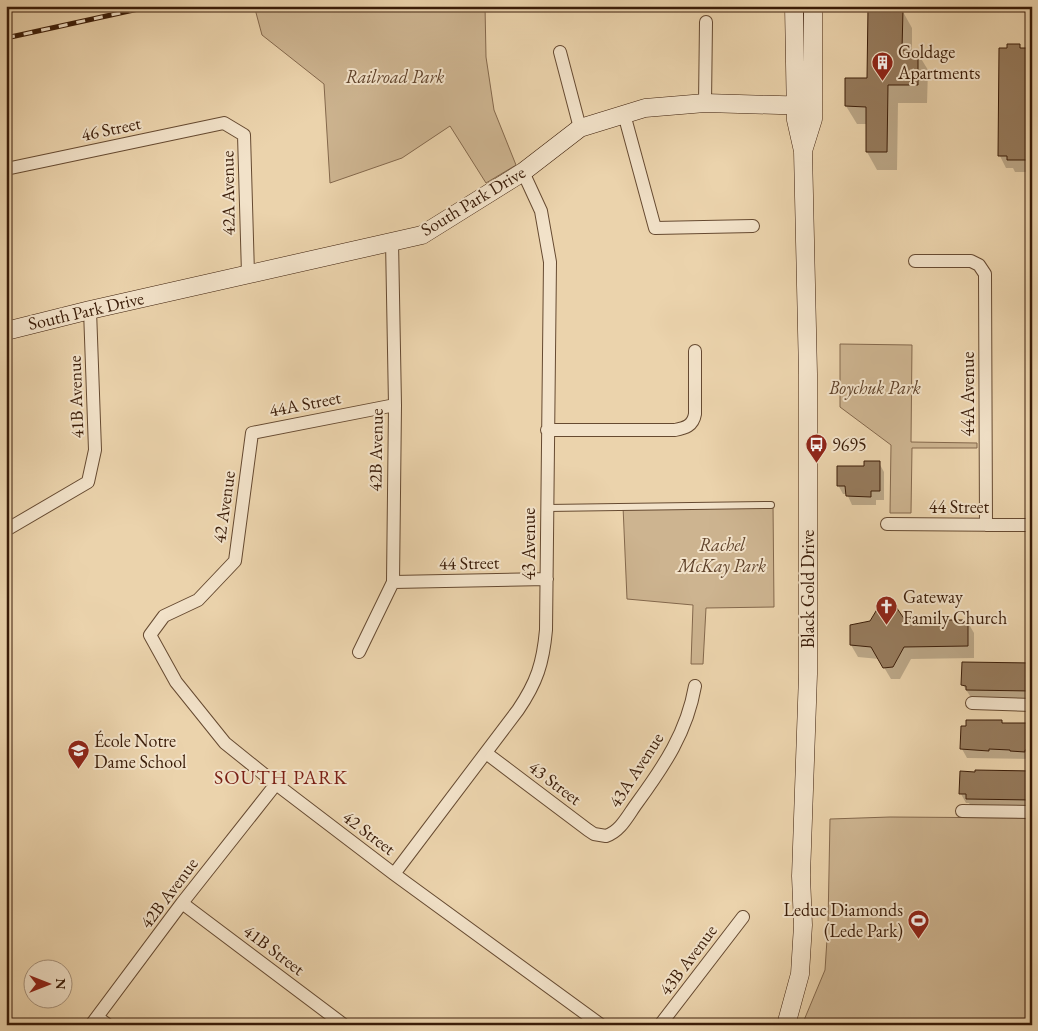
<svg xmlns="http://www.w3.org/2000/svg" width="1038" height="1031" viewBox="0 0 1038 1031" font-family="'EB Garamond',serif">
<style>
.green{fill:#cdb490;stroke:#84684c}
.shadow{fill:#0003}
.building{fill:#967b5d;stroke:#3a1c08}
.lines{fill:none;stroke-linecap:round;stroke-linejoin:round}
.lane-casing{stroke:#664a31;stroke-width:8}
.street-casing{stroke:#664a31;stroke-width:14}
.secondary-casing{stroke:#3a1c08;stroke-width:19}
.lane{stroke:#f2e2c9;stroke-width:6}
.street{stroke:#f2e2c9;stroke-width:12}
.secondary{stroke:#f2e2c9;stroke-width:18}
.rail-casing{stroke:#3a1c08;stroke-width:5}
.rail{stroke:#f2e2c9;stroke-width:3;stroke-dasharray:9;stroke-linecap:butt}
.labels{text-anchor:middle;stroke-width:4;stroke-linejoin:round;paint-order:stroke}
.poi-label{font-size:18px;fill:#3a1c08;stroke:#f2e2c9;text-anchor:start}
.park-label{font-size:18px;font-style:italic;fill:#5f422a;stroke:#f2e2c9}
.street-label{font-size:18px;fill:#3a1c08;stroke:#f2e2c9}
.quarter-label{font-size:20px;letter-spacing:1px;fill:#7a1f14;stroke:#f2e2c9}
</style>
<rect width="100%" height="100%" fill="#ebd3ac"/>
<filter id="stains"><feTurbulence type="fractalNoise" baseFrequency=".004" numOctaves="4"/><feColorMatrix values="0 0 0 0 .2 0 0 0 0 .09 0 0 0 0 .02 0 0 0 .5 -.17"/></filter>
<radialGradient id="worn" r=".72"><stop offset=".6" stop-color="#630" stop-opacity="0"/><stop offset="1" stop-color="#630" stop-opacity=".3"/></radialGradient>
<path class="green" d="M265,6H485L486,57L494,110L516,165L486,183L450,126L402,158L330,183L324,84L262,35L255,9Z
M840,344L912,345L911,442L977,443V448H912L911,513H890L891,445L840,407Z
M773,503L774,607L706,608L703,664H691L693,605L627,599L623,506Z
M890,817L1032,818V1025H802L825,970L828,924L830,819Z"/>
<path class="shadow" d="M902,10L912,28V52H917L928,70L927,103H898L897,170H877L867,152V124H857L846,106L847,79H868Z
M1019,45L1022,50H1028L1032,56V172H1015L1013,168H1006L1000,156L1009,49Z
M879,463L884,472V500H876V505H852L847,494H843L838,485L865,467Z
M967,621L974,633V658L911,659L900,679H891L879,659L858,657L851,645L871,622Z
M1032,664V699H972L963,685Z
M1002,722L1003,725H1032V759L967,758L962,749Z
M1032,773V808H972L969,803H966L961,794Z"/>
<path class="building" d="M868,8L903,9L902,50L918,51V85H888L887,152H866V107L845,106V78H867Z
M1007,44H1020V48H1029V62H1030V71H1032V102H1029V130H1032V160H1007V156H998L999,48H1007Z
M864,461H880V491H871V497L846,496L845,486H837V466H864Z
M882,601H892L905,620H968V646L904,647L893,667L883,668L871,647L850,645V625L870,621Z
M962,662L1032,663V691L966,690V686L961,685Z
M966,720H1002V723H1032V750H1025V752L1010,751V750L989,749V751L960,749L961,726H966Z
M975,770L1032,771V800L966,799V794H959L960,771L975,772Z"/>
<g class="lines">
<defs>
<path id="lane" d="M547,508L771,505"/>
<path id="street" d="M560,52L580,128
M705,103L706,22
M624,114L655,228L753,226
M6,169L224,123L244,135L248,274
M915,261H971L979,265L985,274L986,525
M395,405L252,433L235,561L198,600L164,616L150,635L176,682L225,743L276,784L394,874L601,1025
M547,430H675C685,428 693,426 695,414V351
M887,524L1032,525
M6,530L88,482L95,450L90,310
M393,582L547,579
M359,652L393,582L395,405L392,241
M972,703L1032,705
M486,753L588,830L594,834L606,836C621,831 628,815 637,803C664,766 687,732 695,686
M962,811L1032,812
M394,874L518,710C537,682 543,663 546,630L550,262L541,211L523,172
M182,903L344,1025
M97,1017L108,1025
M91,1025L182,903L276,784
M660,1025L743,917"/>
<path id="secondary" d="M803,151L813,119V6
M6,331L90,310L422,235L523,172L580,128L645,108L705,103L813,106
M786,1025L800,974L803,925L801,876L808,674V374L803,151L796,120L794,6"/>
</defs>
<use href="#lane" class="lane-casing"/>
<use href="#street" class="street-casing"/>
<use href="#secondary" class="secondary-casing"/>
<use href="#lane" class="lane"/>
<use href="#street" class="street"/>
<use href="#secondary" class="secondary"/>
<defs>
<path id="rail" d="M6,38L152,6"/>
</defs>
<use href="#rail" class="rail-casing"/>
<use href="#rail" class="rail"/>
</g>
<defs>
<symbol id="building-pin" viewBox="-11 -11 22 30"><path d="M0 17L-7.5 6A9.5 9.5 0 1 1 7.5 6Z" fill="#8f2418" stroke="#f2e2c9"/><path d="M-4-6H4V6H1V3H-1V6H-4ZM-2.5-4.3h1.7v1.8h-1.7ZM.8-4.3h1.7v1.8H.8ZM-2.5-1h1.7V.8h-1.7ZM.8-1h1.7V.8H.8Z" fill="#fff"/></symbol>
<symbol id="bus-pin" viewBox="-11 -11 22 30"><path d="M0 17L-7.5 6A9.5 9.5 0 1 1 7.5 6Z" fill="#8f2418" stroke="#f2e2c9"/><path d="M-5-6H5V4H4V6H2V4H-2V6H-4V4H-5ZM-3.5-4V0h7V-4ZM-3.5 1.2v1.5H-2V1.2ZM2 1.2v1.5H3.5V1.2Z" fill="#fff"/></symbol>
<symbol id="church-pin" viewBox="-11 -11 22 30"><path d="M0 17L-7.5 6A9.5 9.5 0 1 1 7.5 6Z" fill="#8f2418" stroke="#f2e2c9"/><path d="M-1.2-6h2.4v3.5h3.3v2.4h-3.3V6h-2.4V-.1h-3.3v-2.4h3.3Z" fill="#fff"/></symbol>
<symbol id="school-pin" viewBox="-11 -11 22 30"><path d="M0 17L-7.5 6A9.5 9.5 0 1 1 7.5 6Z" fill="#8f2418" stroke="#f2e2c9"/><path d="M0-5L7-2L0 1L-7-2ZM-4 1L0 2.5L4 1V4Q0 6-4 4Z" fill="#fff"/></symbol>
<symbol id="stadium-pin" viewBox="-11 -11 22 30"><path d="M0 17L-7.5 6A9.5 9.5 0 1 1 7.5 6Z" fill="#8f2418" stroke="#f2e2c9"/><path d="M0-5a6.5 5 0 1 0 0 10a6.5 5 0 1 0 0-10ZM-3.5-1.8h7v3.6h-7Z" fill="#fff"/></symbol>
</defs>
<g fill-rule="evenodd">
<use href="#building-pin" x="870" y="50" width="25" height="34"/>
<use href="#bus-pin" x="804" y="432" width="25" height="34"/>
<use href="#church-pin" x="874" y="594" width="25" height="34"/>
<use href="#school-pin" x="66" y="738" width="25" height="34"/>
<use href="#stadium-pin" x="906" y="908" width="25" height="34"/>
</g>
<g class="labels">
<g class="poi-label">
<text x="898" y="58">Goldage<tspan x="898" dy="21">Apartments</tspan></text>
<text x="832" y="451">9695</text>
<text x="903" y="603">Gateway<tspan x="903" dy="21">Family Church</tspan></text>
<text x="94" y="747">École Notre<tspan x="94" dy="21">Dame School</tspan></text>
<text x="903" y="916" text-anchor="end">Leduc Diamonds<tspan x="903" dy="21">(Lede Park)</tspan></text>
</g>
<g class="park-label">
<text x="395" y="83">Railroad Park</text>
<text x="875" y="394">Boychuk Park</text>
<text x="722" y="551">Rachel<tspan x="722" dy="21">McKay Park</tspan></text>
</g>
<g class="street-label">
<text transform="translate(111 129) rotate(-12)" y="6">46 Street</text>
<text transform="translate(228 193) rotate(-91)" y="6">42A Avenue</text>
<text transform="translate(473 201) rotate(-31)" y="6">South Park Drive</text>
<text transform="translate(86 311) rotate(-13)" y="6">South Park Drive</text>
<text transform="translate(968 394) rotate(-90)" y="6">44A Avenue</text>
<text transform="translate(76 397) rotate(-92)" y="6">41B Avenue</text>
<text transform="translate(305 404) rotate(-11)" y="6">44A Street</text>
<text transform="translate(376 450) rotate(-89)" y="6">42B Avenue</text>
<text transform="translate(224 507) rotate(-82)" y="6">42 Avenue</text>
<text x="959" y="513">44 Street</text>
<text transform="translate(529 544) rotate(-90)" y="6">43 Avenue</text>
<text transform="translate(469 563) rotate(-1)" y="6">44 Street</text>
<text transform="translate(808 589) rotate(-90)" y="6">Black Gold Drive</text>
<text transform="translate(636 770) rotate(-57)" y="6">43A Avenue</text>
<text transform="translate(555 783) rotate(37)" y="6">43 Street</text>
<text transform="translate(369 833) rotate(37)" y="6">42 Street</text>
<text transform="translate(169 893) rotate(-53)" y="6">42B Avenue</text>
<text transform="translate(274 950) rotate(37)" y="6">41B Street</text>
<text transform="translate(688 960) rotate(-53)" y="6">43B Avenue</text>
</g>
<g class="quarter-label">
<text x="281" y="784">SOUTH PARK</text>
</g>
</g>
<rect width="1038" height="1031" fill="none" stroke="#ebd3ac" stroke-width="25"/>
<rect x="8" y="8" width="1023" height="1016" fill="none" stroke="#3a1c08" stroke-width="2.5"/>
<rect x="12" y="12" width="1013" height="1006" fill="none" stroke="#3a1c08"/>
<g transform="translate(48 984) rotate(90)"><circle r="24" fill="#f2e2c9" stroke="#a8937c"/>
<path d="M0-4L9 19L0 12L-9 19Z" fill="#8f2418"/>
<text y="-8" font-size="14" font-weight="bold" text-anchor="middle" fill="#3a1c08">N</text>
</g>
<rect width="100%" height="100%" filter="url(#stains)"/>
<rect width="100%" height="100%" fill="url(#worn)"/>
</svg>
